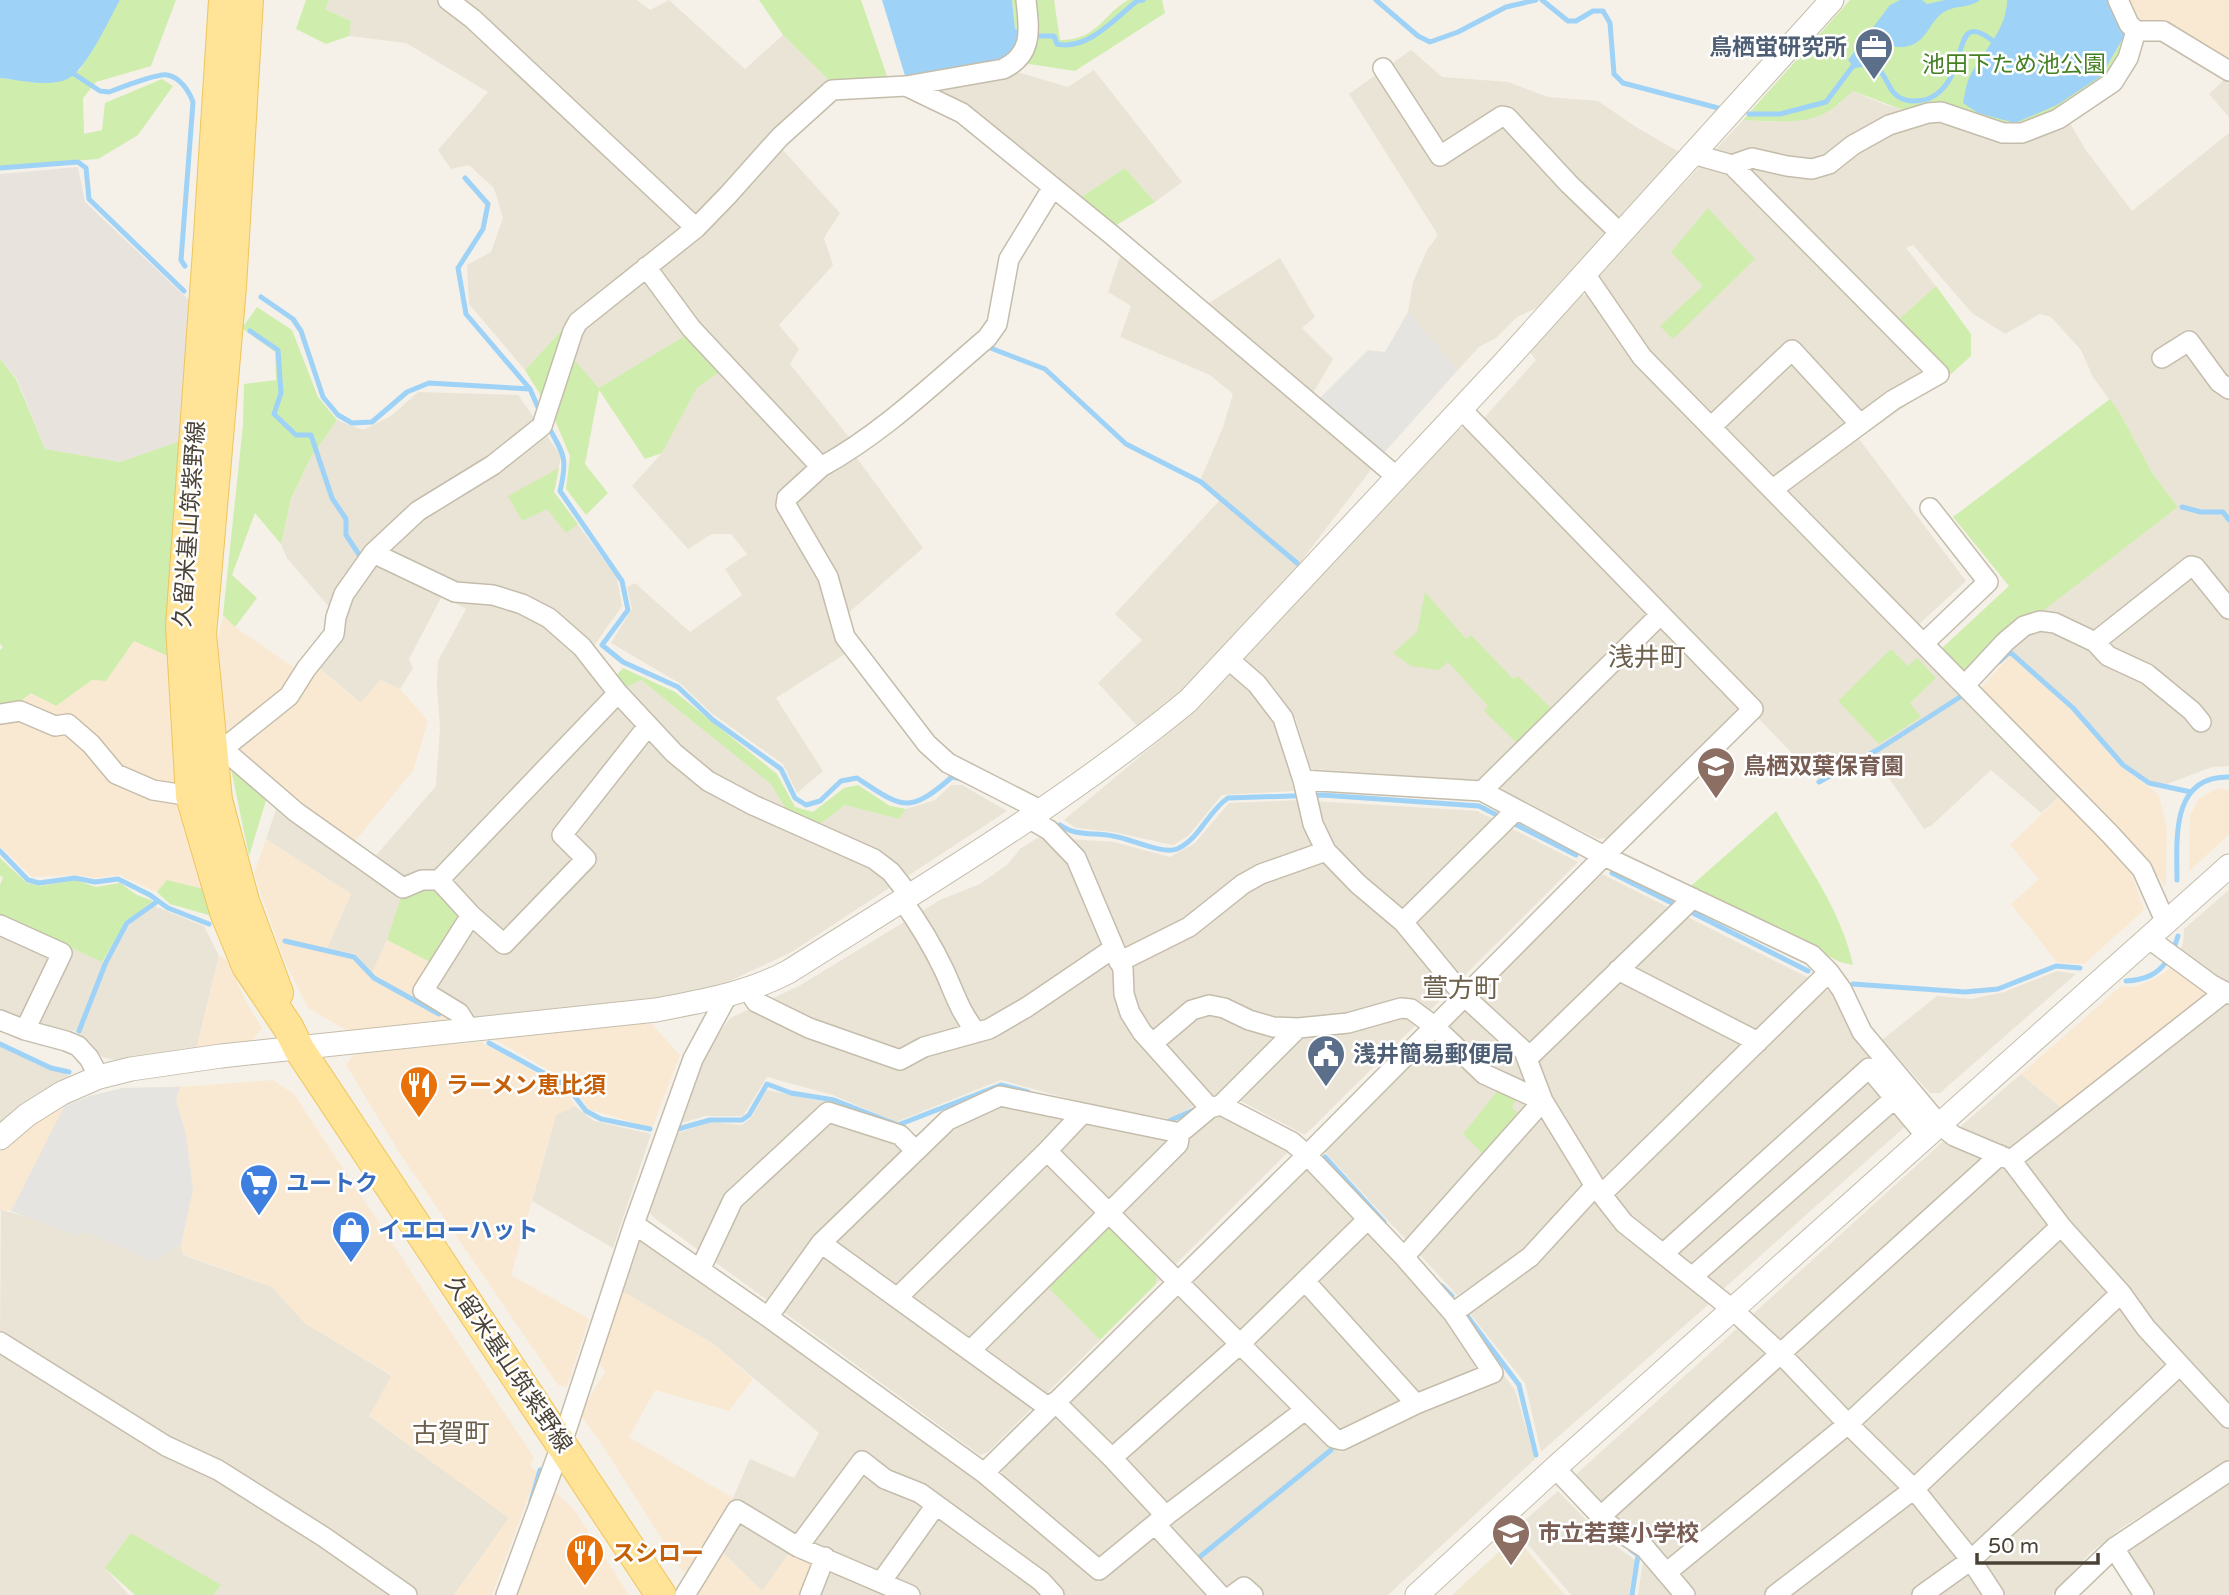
<svg xmlns="http://www.w3.org/2000/svg" width="2229" height="1595" viewBox="0 0 2229 1595" font-family="'Varela Round','Noto Sans JP',sans-serif">
<style>
.residential{fill:#eae4d6}
.commercial{fill:#f9e9d2}
.industrial{fill:#e8e3dd}
.education{fill:#f0e7d1}
.green{fill:#cfedad}
.parking{fill:#e6e4e0}
.water{fill:#9fd2f7}
.lines{fill:none;stroke-linecap:round;stroke-linejoin:round}
.stream{stroke:#9fd2f7;stroke-width:5}
.minor-casing{stroke:#c5bdac;stroke-width:22}
.tertiary-casing{stroke:#c5bdac;stroke-width:25}
.primary-casing{stroke:#eec55d;stroke-width:32}
.minor{stroke:#fff;stroke-width:19}
.tertiary{stroke:#fff;stroke-width:23}
.primary{stroke:#ffe397;stroke-width:30}
.labels{text-anchor:middle;stroke-width:5;stroke-linejoin:round;paint-order:stroke}
.service-label{font-size:23px;font-weight:bold;fill:#4e5e75;stroke:#fff;text-anchor:end}
.park-label{font-size:23px;fill:#458123;stroke:#fff}
.street-label{font-size:23px;fill:#4a4236;stroke:#fff}
.education-label{font-size:23px;font-weight:bold;fill:#785e54;stroke:#fff;text-anchor:start}
.food-label{font-size:23px;font-weight:bold;fill:#c56008;stroke:#fff;text-anchor:start}
.shop-label{font-size:23px;font-weight:bold;fill:#366cbe;stroke:#fff;text-anchor:start}
.quarter-label{font-size:26px;fill:#6d604c;stroke:#fff}
</style>
<rect width="100%" height="100%" fill="#f5f1e8"/>
<path class="residential" d="M329,0H637L650,10L669,0L745,69L783,35L832,83L722,198L571,320L525,370L469,304L467,265L491,252L503,218L494,188L469,165L451,169L438,150L488,92L406,43L349,36L351,21L325,9Z
M1411,50L1442,77L1508,82L1548,97L1598,101L1636,127L1681,153L1539,307L1517,317L1496,338L1479,347L1458,370L1408,312L1413,282L1427,250L1438,235L1349,94Z
M1094,70L1182,182L1155,202L1125,168L1078,199L921,90L1017,72L1068,87Z
M2226,78L2229,80V117L2209,94Z
M1852,91L1886,105L2021,141L2070,123L2085,149L2132,211L2229,133V766L2212,767L2167,784L2149,781L2123,762L2075,707L2000,641L2178,507L2153,474L2122,417L2093,377L2081,350L2051,317L2040,314L2005,334L1972,313L1913,245L1906,248L1936,286L1898,320L1951,374L1859,439L1966,581L1917,626L1653,357L1597,277L1743,120L1774,122L1837,105Z
M781,148L840,213L824,238L833,265L779,325L799,349L790,364L853,442L856,457L923,548L846,615L848,652L776,698L823,771L797,793L783,764L710,712L681,684L611,643L632,609L627,587L635,583L690,632L742,595L725,569L747,554L731,534H712L688,549L632,486L662,453L697,388L721,370L688,335L599,389L571,356L578,327Z
M1122,251L1373,467L1299,564L1177,698L1139,728L1098,683L1142,640L1115,614L1219,501L1201,478L1222,430L1233,394L1210,375L1120,337L1131,306L1108,292Z
M1280,258L1315,317L1302,328L1333,359L1312,395L1206,305Z
M1581,295H1590L2060,796L2041,813L1991,770L1932,825L1924,829L1871,752L1817,779L1758,718L1626,850L1607,838L1599,839L1476,780L1313,769L1310,766L1296,720L1272,685L1244,658L1455,432L1483,419L1536,360L1529,351Z
M418,392L518,395L561,456L554,492L617,578L622,606L591,650L626,687L641,680L772,784L789,814L820,824L845,805L899,819L906,809L935,800L951,785H962L1007,811L790,953L721,985L669,998L462,1021L412,994L460,913L387,940L372,973L355,954L327,948L351,894L266,839L281,795L372,860L436,786L440,728L437,686L438,661L466,609L442,596L409,659L413,668L400,689L381,680L361,703L317,666L328,632L329,607L287,558L281,544L291,500L310,459L337,420L363,430L391,416Z
M1230,673L1256,694L1279,729L1294,791L1222,795L1188,836L1173,845L1113,832L1076,828L1064,820L1203,704Z
M1298,800L1394,924L1450,991L1305,1135L1239,1100L1212,1098L1171,1050L1138,1018L1070,839L1114,842L1170,857L1195,843L1229,803Z
M1314,801L1477,811L1578,862L1457,983L1350,867L1324,832Z
M1041,836L1072,858L1116,965L1120,1007L1199,1103L1170,1119L1088,1104L1001,1080L896,1122L833,1095L767,1077L743,1116H705L675,1125L708,1049L730,1018L799,986L940,900L980,884L1007,865L1021,848Z
M1602,874L1811,979L1602,1178L1597,1176L1548,1097L1476,998Z
M2229,890V987L2179,953L2183,944L2184,929Z
M154,906L204,926L219,956L196,1050L119,1061L102,1057L90,1042L75,1031L15,1021L0,1026V915L107,964L130,924Z
M2057,971L2076,974L1940,1093H1930L1882,1040L1937,996L1972,999L2004,992Z
M1823,990L1838,993L1908,1124L1721,1291L1631,1222L1611,1192Z
M2229,1000V1411L2011,1154L1964,1134L1960,1127L2021,1074L2065,1111Z
M1466,1007L1523,1063L1585,1181L1527,1250L1457,1295L1323,1150Z
M0,1042L72,1077L0,1125Z
M767,1090L825,1102L837,1119L894,1138L916,1158L952,1128L1000,1103L1173,1140L1211,1118L1226,1115L1288,1146V1152L1156,1284L1157,1271L1046,1284L1100,1340L988,1452L980,1455L653,1217L646,1207L672,1135L711,1122L742,1125L751,1118Z
M575,1106L594,1121L651,1134L613,1248L532,1201L556,1115Z
M1948,1137L2005,1163L2229,1426V1462L2123,1527L2090,1553L2052,1595H1691L1571,1479Z
M1309,1167L1441,1310L1477,1363L1473,1374L1339,1429L1302,1400L1109,1553L1096,1557L1002,1480V1467Z
M1590,1201L1601,1204L1708,1297L1709,1304L1541,1452L1525,1383L1467,1310Z
M1,1210L85,1232L154,1262L181,1244L183,1255L272,1287L305,1323L392,1376L369,1416L509,1518L454,1595H417L0,1337Z
M635,1238L643,1239L982,1484L1099,1582L1301,1421L1311,1422L1339,1452L1503,1374L1515,1390L1535,1459L1388,1595H806L762,1591L720,1550L738,1520L733,1498L750,1459L794,1478L819,1433L712,1343L618,1289Z
M0,1350L211,1473L395,1595H213L220,1584L105,1568L129,1595H0Z
M2229,1481V1595H2135L2127,1548Z
M1558,1491L1602,1536L1635,1560L1629,1595H1571L1515,1529Z
M1644,1554L1677,1595H1638Z"/>
<path class="commercial" d="M2125,0H2229V64L2144,28L2132,18Z
M223,615L235,627L299,671L317,666L360,703L381,680L400,689L428,721L413,771L350,847L225,738L216,647Z
M134,641L170,657L171,724L184,829L204,889L168,880L157,892L119,875L95,878L77,875L32,877L0,846V705L17,704L31,693L56,706L92,680L106,681Z
M2011,655L2072,711L2121,767L2158,794L2167,827L2166,887L2146,861L1979,690Z
M2218,788L2229,790V835L2189,871L2190,815L2199,799Z
M2060,796L2130,869L2144,910L2084,964L2057,962L2011,904L2039,879L2010,845Z
M266,839L351,894L327,948L355,954L372,973L387,940L430,962L412,994L462,1021L355,1035L308,1008L284,960L254,874Z
M219,956L228,960L244,998L262,1028L249,1044L196,1050Z
M2172,967L2215,995L2065,1111L2021,1074L2121,986L2134,987L2156,978Z
M649,1021L680,1055L652,1128L588,1109L571,1083L492,1038Z
M481,1042L565,1089L575,1106L556,1115L511,1275L589,1319L567,1387L558,1385L399,1152L346,1065L355,1053Z
M273,1080L294,1094L534,1458L530,1465L537,1473L492,1595H454L509,1518L369,1416L392,1375L305,1323L272,1287L183,1254L181,1244L154,1262L85,1232L76,1236L11,1211L1,1210L0,1212V1149L34,1121L65,1105L90,1096L123,1088L196,1086Z
M618,1289L712,1343L753,1379L729,1411L655,1390L629,1437L733,1498L691,1571H682L603,1446L580,1414L605,1371L597,1359Z
M550,1488L573,1508L629,1595H513Z
M720,1550L762,1591L789,1553L814,1562L806,1595H698Z"/>
<path class="industrial" d="M78,167L85,202L194,305L183,440L120,462L45,449L17,379L0,359V174Z"/>
<path class="education" d="M1516,1538L1565,1595H1452L1513,1539Z"/>
<path class="green" d="M120,0H176L151,66L96,82L83,98L84,134L102,130L105,103L162,79L173,86L138,135L98,159L0,166V78L42,83L80,70Z
M306,0H329L325,9L351,21L349,36L326,44L296,29Z
M759,0H861L888,79L832,83L783,35Z
M1012,0H1054L1060,40C1098,40 1102,15 1128,0H1162L1165,13L1075,71L1023,63L1022,30L1015,29Z
M1850,0H2114L2129,40L2112,74L2065,111L2004,129L1903,110L1853,91C1842,100 1830,113 1816,117C1794,124 1766,121 1743,120Z
M1125,168L1155,202L1113,227L1078,199Z
M1708,208L1755,259L1673,339L1660,326L1703,286L1671,252Z
M1936,286L1971,334V356L1951,374L1898,320Z
M257,307L292,330L318,397L337,420L310,459L291,499L281,544L255,513L232,575L257,598L235,627L223,615L243,425L244,384L276,380L275,352L242,328Z
M571,320L544,401L525,370Z
M688,334L722,370L697,388L662,453L645,459L599,390L585,464L608,493L586,515L566,489L570,456L554,418L571,356L599,388Z
M0,359L16,379L45,449L120,462L183,440L170,657L134,641L106,681L92,680L56,706L31,693L17,704L0,705V650L3,647L0,644Z
M2110,399L2122,417L2153,474L2178,507L2036,616L1972,671L1962,672L1940,650L2009,586L1953,517Z
M559,468L554,492L578,524L566,533L547,509L522,521L508,496Z
M1425,592L1466,639L1471,635L1513,679L1518,676L1552,709L1517,743L1484,711L1488,706L1448,662L1439,670L1411,666L1393,653L1417,632Z
M1891,649L1908,666L1917,658L1936,678L1910,703L1921,717L1879,744L1838,701Z
M623,668L675,692L777,774L795,807L813,812L844,788L858,785L890,806L906,809L899,819L845,805L820,824L789,814L771,784L641,680L627,687L616,676Z
M230,764L268,794L249,856Z
M1776,811C1804,860 1841,909 1853,965L1840,962L1691,886Z
M0,858L27,883L40,886L75,880L96,887L120,883L137,895L153,901L126,922L102,962L0,915V885L3,877L0,876Z
M167,880L204,889L212,916L170,904L157,892Z
M435,886L460,912L430,962L387,940L402,894Z
M1499,1089L1518,1097L1512,1107L1520,1116L1486,1157L1463,1134Z
M1112,1226L1157,1272L1156,1284L1100,1340L1045,1284L1103,1227Z
M131,1533L221,1585L213,1595H135L105,1568Z"/>
<path class="parking" d="M1408,312L1458,370L1382,455L1318,400L1368,350L1385,352Z
M180,1087L176,1101L186,1134L193,1190L181,1244L154,1262L85,1232L76,1236L11,1211L65,1105L90,1096L123,1088Z"/>
<path class="water" d="M0,0H120C109,19 85,74 65,80C46,87 20,80 0,78Z
M882,0H1012L1015,29L1022,30L1013,57L906,79Z
M1900,0H1922L1927,4L1945,0H1980C1971,8 1955,5 1944,12C1931,20 1928,37 1914,44C1888,56 1882,27 1857,65L1853,66L1848,60L1890,5Z
M2007,0H2113L2127,39L2122,40L2101,76L2057,105L2015,123L1978,113L1963,103C1965,94 1966,84 1970,76C1983,50 2007,30 2007,0Z"/>
<g class="lines">
<path class="stream" d="M1376,0L1418,36L1430,42L1458,32L1506,7L1536,0
M1542,0L1568,21H1576L1593,11H1603L1610,23L1614,74L1623,83L1722,109
M1032,36H1054L1057,44C1088,51 1115,18 1137,1L1143,0
M71,72L100,91L109,92C120,88 158,73 167,75C180,77 189,91 193,102L181,260L185,266
M1749,114H1780L1826,102L1853,66C1895,56 1878,98 1911,101C1918,101 1926,101 1932,97C1943,91 1951,79 1955,67C1964,45 1962,16 1993,41
M0,168L78,162L86,168L89,199L184,291
M465,178L488,204L483,229L458,268L466,314L530,389
M261,297L293,319L301,331L323,397L338,415L352,423L372,422L407,392L429,383L530,389L540,412
M250,331L278,350L281,393L274,414L296,435H311L332,498L346,519V535L360,556
M988,347L1045,369L1126,444L1201,482L1297,563
M548,426C564,455 568,458 560,491L622,581L628,610L602,645L623,662L678,687L713,720L781,769L795,798L806,805L820,801L841,781L857,778C903,808 908,815 952,777L962,779
M2182,507L2201,512H2223L2229,520
M1999,662L2010,652L2073,708L2123,765L2149,783L2191,792
M1819,782L1879,749L1960,697
M1060,825C1077,837 1094,832 1113,836C1129,838 1163,855 1177,849C1200,839 1208,811 1228,798L1322,795L1479,806L1576,855
M0,851L28,880L39,883L75,878L95,882L118,879L150,895L168,908L209,924
M1612,873L1678,906
M2177,880C2177,840 2170,776 2229,777
M1687,910L1808,971
M285,941L354,957L374,978L439,1014
M2173,951L2178,936
M2126,981C2144,980 2158,975 2168,959
M1853,984L1965,992L1998,989L2056,966L2080,968
M79,1031L106,962L127,923L158,901
M489,1043L567,1086L586,1111L601,1119L650,1129
M0,1044L51,1068L69,1072
M1167,1122L1196,1109
M678,1129L710,1120H742L749,1115L767,1084L791,1093L834,1100L898,1125L1001,1085L1028,1092
M1325,1157L1384,1222
M1442,1286L1452,1296
M1465,1313L1519,1385L1536,1455
M531,1501L540,1470
M1631,1550L1638,1555L1632,1595
M1196,1560L1331,1450"/>
<defs>
<path id="minor" d="M448,0L473,19L696,228
M2118,0L2129,24L2136,31H2163L2229,71
M1383,68L1440,156L1502,116L1507,117L1569,184L1621,234
M906,86L962,113L1112,235L1397,477
M1693,154L1732,165L1752,158L1787,166L1812,169L1829,164L1853,145L1889,125L1928,113L1941,112L2003,133H2022L2058,119L2113,82L2128,58L2136,31
M1732,165L1939,374L1893,400L1773,489
M646,267L691,328L821,467L787,498L786,505L828,577L845,637L927,744L948,763L1042,811
M1585,274L1642,357L2110,834L2142,869L2166,923
M2162,358L2189,341L2219,382L2229,389
M1712,426L1792,350L1860,424
M821,467C883,433 934,383 987,338L997,324L1009,259L1053,187
M373,553L455,592L493,595L522,604L549,618L582,647L618,693L674,753L708,781L753,805L874,859L891,872L909,895
M2095,642L2191,566L2195,567L2229,609
M1924,643L1988,582L1930,508
M1227,658L1257,684L1283,718L1303,780L1313,824L1326,851L1358,884L1403,922L1464,996L1524,1051L1543,1101L1595,1186L1624,1223L1732,1309L1781,1354L1848,1424L1914,1489L1971,1560L1994,1595
M1965,685L2005,642L2024,626L2040,621L2055,623L2095,642L2108,656L2147,674L2192,711L2201,722
M0,714L20,711L55,726L68,724L91,744L116,774L153,790L191,796
M223,749L296,812L403,888L422,880H439
M214,756L289,696L306,669L334,634L336,617L344,594L373,553L418,511L493,465L542,426L573,331L578,322L696,228L728,195L780,137L832,90L906,86L1003,69C1034,54 1029,29 1026,0
M1303,780L1482,791L1604,856L1812,955L1829,972L1842,990L1862,1032L1939,1124L1954,1136L2011,1160L2061,1226L2121,1293L2146,1328L2229,1418
M1482,791L1660,615
M1030,819L1049,830L1076,858L1123,969L1124,994L1130,1013L1142,1032L1210,1108
M902,900C918,922 932,945 944,970C955,994 959,1010 976,1032
M471,915L439,880L618,693
M1403,922L1516,810
M0,925L62,953L25,1030
M2148,938L2212,985L2229,994
M1119,962L1189,927L1243,884L1261,874L1326,851
M1618,970L1758,1042
M748,990L756,1002L809,1028L900,1060L924,1047L989,1029L1027,1007L1114,948
M0,1020L25,1030L66,1041L78,1046L89,1058L99,1077
M470,1030L459,1013L423,991L471,915L504,944L586,859L562,835L648,726
M1153,1043L1192,1010L1209,1005L1224,1008L1249,1020L1273,1027L1298,1028L1348,1023L1401,1008L1411,1009L1434,1026L1484,1074L1543,1101L1404,1257
M1527,1059L1693,898
M1221,1105L1298,1028
M2011,1160L2225,992
M1602,1194L1829,972
M634,1224L768,1317L984,1473L1099,1570L1155,1524L1305,1410
M821,1243L1049,1408
M1663,1254L1869,1068L1926,1136
M700,1270L733,1200L828,1112L900,1135L916,1151
M1692,1277L1895,1098
M1305,1281L1416,1404
M897,1298L1047,1151
M1453,1313L1530,1257L1595,1186
M768,1317L821,1243L948,1120L1000,1096L1180,1133L1210,1108L1221,1105L1292,1142L1307,1155L1404,1257L1453,1313L1493,1373L1416,1404L1342,1440L1334,1438L1047,1151L1082,1114
M0,1342L166,1446L218,1470L324,1537L407,1595
M970,1351L1178,1144L1180,1133
M1055,1402L1112,1458L1166,1516
M1112,1458L1240,1344L1368,1219
M1555,1468L1608,1524L1645,1548L1685,1595
M984,1473L1307,1155L1604,856L1753,709L1461,409
M1601,1516L2000,1155
M1155,1524L1220,1595
M798,1547L862,1461L885,1479L920,1493L1041,1581L1054,1595
M2114,1548L2144,1595
M1666,1573L1848,1424L2061,1226
M881,1582L936,1505
M506,1595L562,1443L634,1224L693,1059L727,996
M685,1595L737,1510L798,1547L910,1595
M810,1595L825,1557
M1233,1595L1244,1587L1253,1595
M1775,1595L1914,1489L2121,1293
M1922,1595L1971,1560L2180,1365
M2065,1595L2114,1548L2229,1471"/>
<path id="tertiary" d="M0,1138L27,1115L62,1093L99,1077L131,1069L221,1056L656,1010C702,1001 746,994 788,972C924,886 1063,804 1188,701L1503,364L1832,0
M1417,1595L1555,1468L2229,866"/>
<path id="primary" d="M224,0L208,251L181,626L191,796L225,912L247,966L288,1027L299,1049L661,1595
M248,0L231,287L201,634L217,800L244,901L278,993"/>
</defs>
<use href="#minor" class="minor-casing"/>
<use href="#tertiary" class="tertiary-casing"/>
<use href="#primary" class="primary-casing"/>
<use href="#minor" class="minor"/>
<use href="#tertiary" class="tertiary"/>
<use href="#primary" class="primary"/>
</g>
<defs>
<symbol id="office-pin" viewBox="-11 -11 22 30"><path d="M0 17L-7.5 6A9.5 9.5 0 1 1 7.5 6Z" fill="#5c6f8a" stroke="#fff"/><path d="M-6-3h4V-5.5h4V-3h4V5H-6ZM-1-4.5V-3h2v-1.5ZM-6 0V1H6V0Z" fill="#fff"/></symbol>
<symbol id="school-pin" viewBox="-11 -11 22 30"><path d="M0 17L-7.5 6A9.5 9.5 0 1 1 7.5 6Z" fill="#8d6e63" stroke="#fff"/><path d="M0-5L7-2L0 1L-7-2ZM-4 1L0 2.5L4 1V4Q0 6-4 4Z" fill="#fff"/></symbol>
<symbol id="civic-pin" viewBox="-11 -11 22 30"><path d="M0 17L-7.5 6A9.5 9.5 0 1 1 7.5 6Z" fill="#5c6f8a" stroke="#fff"/><path d="M-.6-6.5H3V-4.5H.6V-3L4-1V1h2V6H-6V1h2V-1L-.6-3ZM-1.2 2.5V6h2.4V2.5Z" fill="#fff"/></symbol>
<symbol id="restaurant-pin" viewBox="-11 -11 22 30"><path d="M0 17L-7.5 6A9.5 9.5 0 1 1 7.5 6Z" fill="#e8710a" stroke="#fff"/><path d="M-5-6h1v4h1v-4h1v4h1v-4h1v5L-1.5 .5V6h-2V.5L-5-1ZM5-6V6H3V1.5H1.5Q1.5-4 5-6Z" fill="#fff"/></symbol>
<symbol id="supermarket-pin" viewBox="-11 -11 22 30"><path d="M0 17L-7.5 6A9.5 9.5 0 1 1 7.5 6Z" fill="#3f7fe0" stroke="#fff"/><path d="M-6-5.5h2.5l.6 2H6L4.5 2H-2.5L-4.4-4H-6ZM-1.5 3.2a1.3 1.3 0 1 0 .1 0ZM3 3.2a1.3 1.3 0 1 0 .1 0Z" fill="#fff"/></symbol>
<symbol id="shop-pin" viewBox="-11 -11 22 30"><path d="M0 17L-7.5 6A9.5 9.5 0 1 1 7.5 6Z" fill="#3f7fe0" stroke="#fff"/><path d="M-5-2.5h2.3a2.7 3.5 0 0 1 5.4 0H5L5.5 6h-11ZM-1.5-2.5h3a1.5 2.3 0 0 0-3 0Z" fill="#fff"/></symbol>
</defs>
<g fill-rule="evenodd">
<use href="#office-pin" x="1852" y="25" width="44" height="60"/>
<use href="#school-pin" x="1694" y="744" width="44" height="60"/>
<use href="#civic-pin" x="1304" y="1032" width="44" height="60"/>
<use href="#restaurant-pin" x="397" y="1063" width="44" height="60"/>
<use href="#supermarket-pin" x="237" y="1161" width="44" height="60"/>
<use href="#shop-pin" x="329" y="1208" width="44" height="60"/>
<use href="#school-pin" x="1489" y="1511" width="44" height="60"/>
<use href="#restaurant-pin" x="563" y="1531" width="44" height="60"/>
</g>
<g class="labels">
<g class="service-label">
<text x="1847" y="55">鳥栖蛍研究所</text>
<text x="1353" y="1062" text-anchor="start">浅井簡易郵便局</text>
</g>
<g class="park-label">
<text x="2014" y="72">池田下ため池公園</text>
</g>
<g class="street-label">
<text transform="translate(189 524) rotate(-86)" y="8">久留米基山筑紫野線</text>
<text transform="translate(509 1364) rotate(56)" y="8">久留米基山筑紫野線</text>
</g>
<g class="education-label">
<text x="1743" y="774">鳥栖双葉保育園</text>
<text x="1538" y="1541">市立若葉小学校</text>
</g>
<g class="food-label">
<text x="446" y="1093">ラーメン恵比須</text>
<text x="612" y="1561">スシロー</text>
</g>
<g class="shop-label">
<text x="286" y="1191">ユートク</text>
<text x="378" y="1238">イエローハット</text>
</g>
<g class="quarter-label">
<text x="1647" y="666">浅井町</text>
<text x="1461" y="997">萱方町</text>
<text x="451" y="1442">古賀町</text>
</g>
</g>
<path d="M1977 1553v10h121v-10" fill="none" stroke="#4a4236" stroke-width="3.5"/>
<text x="1988" y="1553" font-size="21" fill="#4a4236" stroke="#ffffff" stroke-width="5" paint-order="stroke">50 m</text>
</svg>
